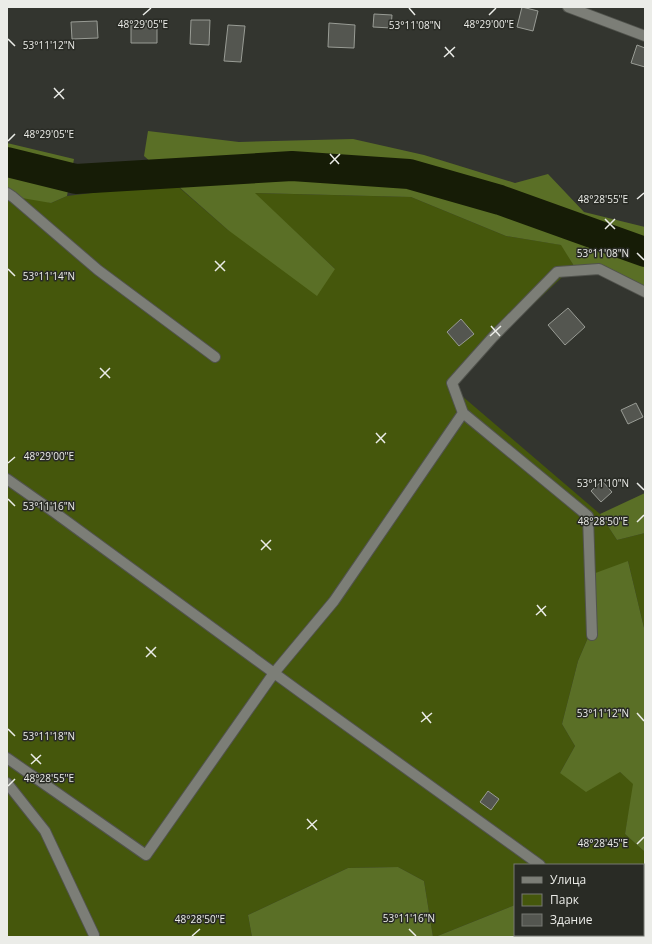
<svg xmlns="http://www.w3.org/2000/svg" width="652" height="944" viewBox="0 0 652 944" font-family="'Open Sans',sans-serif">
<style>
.green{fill:#45570c}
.forest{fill:#5a6f26}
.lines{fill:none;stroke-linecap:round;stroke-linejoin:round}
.river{stroke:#161c06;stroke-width:30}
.building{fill:#545650;stroke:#999c95}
.minor-casing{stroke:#51534d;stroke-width:12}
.minor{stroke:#7c7e77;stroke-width:10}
.ticks{fill:none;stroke:#ebece8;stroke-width:1.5}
.ticks-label{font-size:10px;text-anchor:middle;fill:#ebece8;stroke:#292b25;stroke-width:3;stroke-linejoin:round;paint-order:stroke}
</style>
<rect width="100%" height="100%" fill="#33352f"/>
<path class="green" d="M174,183L228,230L335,269L254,193L411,197L506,236L562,245L574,266L448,384L600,514L617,540L645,533V632L628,561L596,619L578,661L562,724L575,746L560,773L620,772L634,784L625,834L645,852V875L643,876V865H515V905L435,937H433L424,881L398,867L348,868L248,915L252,937H7V189L51,203L67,196Z"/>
<path class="forest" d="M148,131L239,142L353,139L424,155L515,183L548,174L584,212L645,227V286H634L574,266L561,245L506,236L411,197L255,193L335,269L317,296L228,230L144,156Z
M7,143L74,159L67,196L51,203L16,197L7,189Z
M645,493V533L617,540L600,514Z
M628,561L645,632V852L625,834L633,784L620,772L586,792L560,773L575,746L562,724L578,661L596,619L590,575Z
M398,867L424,881L433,937H252L248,915L348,868Z
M645,875V935L640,937H435L515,905V935H643V876Z"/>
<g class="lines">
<path class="river" d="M7,162L76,179L292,166L409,174L500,200L645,252
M643,910L645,909
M575,937L580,935"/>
</g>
<path class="building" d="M522,7L538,11L533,31L517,27Z
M374,14L392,15L391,28L373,27Z
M191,20H210L209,45L190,44Z
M97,21L98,38L72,39L71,22Z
M157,21V43H131V22Z
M329,23L355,25L354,48L328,47Z
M228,25L245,26L241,62L224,61Z
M637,45L645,48V67L631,63Z
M568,308L585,327L565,345L548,325Z
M461,319L474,334L459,346L447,332Z
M636,403L643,417L628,424L621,410Z
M602,481L612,492L601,502L591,491Z
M488,791L499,799L491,810L480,802Z"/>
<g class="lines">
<defs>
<path id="minor" d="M568,7L645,36
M7,193L13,197L98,270L215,357
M463,413L452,383L493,337L557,272L599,269L645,292
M7,479L54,512L300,692L540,865
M7,758L146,855L274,673L334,601L463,413L588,516L592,635
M7,783L45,831L94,935"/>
</defs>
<use href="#minor" class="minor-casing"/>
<use href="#minor" class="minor"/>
</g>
<path class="ticks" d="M409,8L415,15M143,15L151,8M489,15L496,8M8,39L15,46M445,47L454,57M444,57L455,47M54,88L64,99M54,98L64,89M8,141L15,134M330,154L339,164M330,164L340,154M637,199L644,193M605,219L615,229M605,229L615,219M637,253L644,260M215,261L225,271M8,269L15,276M215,271L225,261M491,326L500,336M490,336L501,326M100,368L110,378M100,378L110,368M376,433L385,443M376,443L386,433M8,463L15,457M637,483L644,490M8,499L15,506M637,522L644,515M261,540L271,550M261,550L271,540M537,605L546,616M536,615L546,606M146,647L156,657M146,657L156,647M422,712L431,723M637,713L644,721M421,722L432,713M8,729L15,736M31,754L41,764M31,764L41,755M8,786L15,779M307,819L317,830M307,829L317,820M637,844L644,837M409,929L416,936M192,936L200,929"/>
<g class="ticks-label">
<text x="143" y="28">48°29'05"E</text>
<text x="489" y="28">48°29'00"E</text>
<text x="415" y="29">53°11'08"N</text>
<text x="49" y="49">53°11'12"N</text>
<text x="49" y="138">48°29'05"E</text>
<text x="603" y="203">48°28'55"E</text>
<text x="603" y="257">53°11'08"N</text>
<text x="49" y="280">53°11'14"N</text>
<text x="49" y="460">48°29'00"E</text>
<text x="603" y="487">53°11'10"N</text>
<text x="49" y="510">53°11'16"N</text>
<text x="603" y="525">48°28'50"E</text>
<text x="603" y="717">53°11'12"N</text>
<text x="49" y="740">53°11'18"N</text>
<text x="49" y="782">48°28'55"E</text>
<text x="603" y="847">48°28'45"E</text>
<text x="409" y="922">53°11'16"N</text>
<text x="200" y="923">48°28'50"E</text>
</g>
<rect width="652" height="944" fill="none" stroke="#ebece8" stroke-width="16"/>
<rect x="514" y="864" width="130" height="72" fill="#292b25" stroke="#777873"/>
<rect x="522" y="877" width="20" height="6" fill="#7c7e77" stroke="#777873"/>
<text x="550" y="884" font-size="12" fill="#ebece8">Улица</text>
<rect x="522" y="894" width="20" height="12" fill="#45570c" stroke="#777873"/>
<text x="550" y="904" font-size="12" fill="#ebece8">Парк</text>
<rect x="522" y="914" width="20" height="12" fill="#545650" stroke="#777873"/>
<text x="550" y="924" font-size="12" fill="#ebece8">Здание</text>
</svg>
